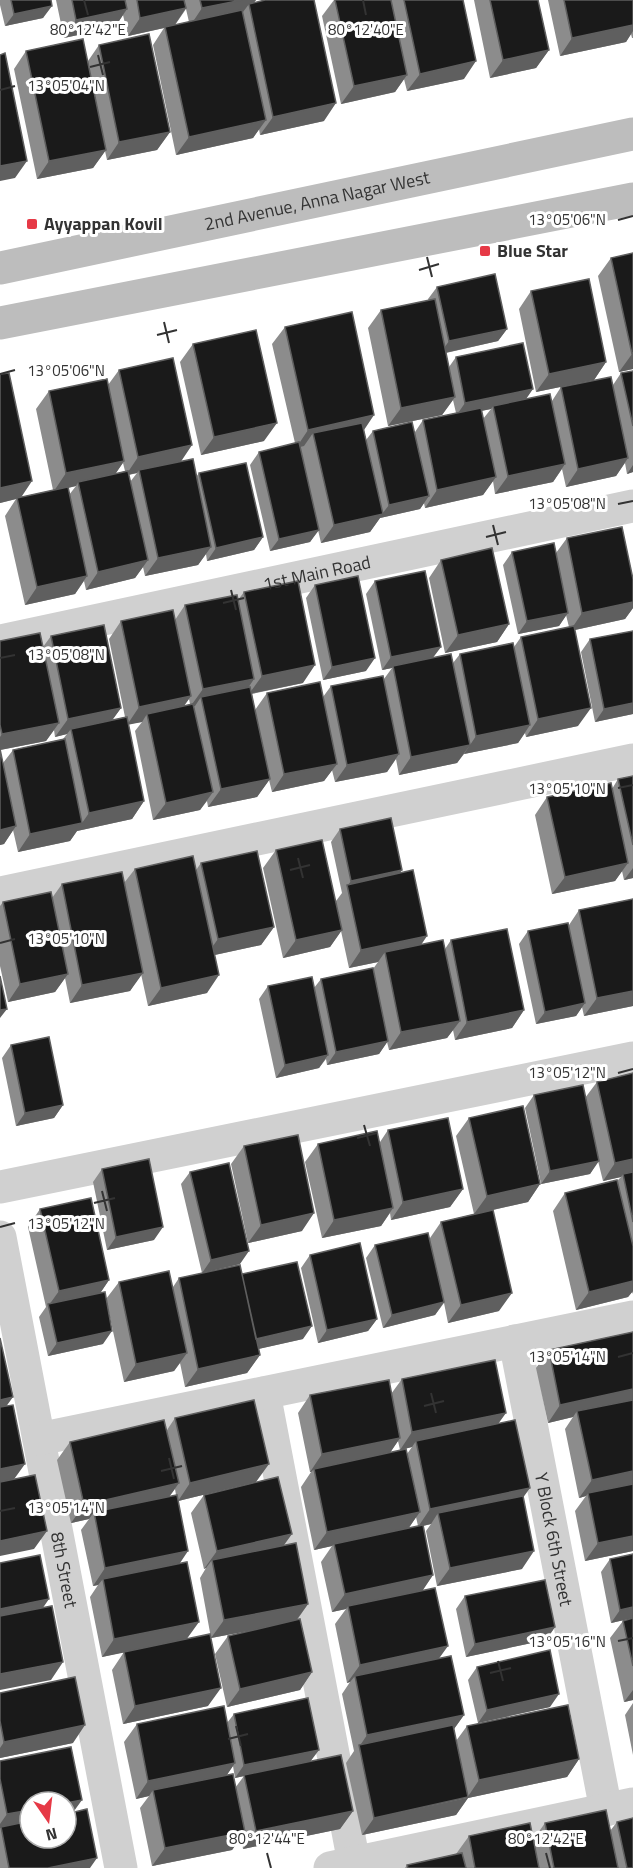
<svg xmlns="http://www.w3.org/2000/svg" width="633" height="1868" viewBox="0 0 633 1868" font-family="'Titillium Web',sans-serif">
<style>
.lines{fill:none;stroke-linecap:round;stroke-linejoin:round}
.minor{stroke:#d0d0d0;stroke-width:33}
.secondary{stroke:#bdbdbd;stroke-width:33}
.wall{fill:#8c8c8c;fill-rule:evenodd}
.shaded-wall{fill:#5f5f5f}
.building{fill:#1a1a1a;stroke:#5f5f5f;stroke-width:1.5}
.ticks{fill:none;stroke:#333;stroke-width:2}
.poi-dot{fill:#e63946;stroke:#fff;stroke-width:2}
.labels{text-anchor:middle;stroke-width:6;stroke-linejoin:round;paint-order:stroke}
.street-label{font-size:18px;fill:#333;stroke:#fff}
.poi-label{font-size:18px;font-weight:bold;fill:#333;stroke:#fff;text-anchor:start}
.ticks-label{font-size:15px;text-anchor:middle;fill:#333;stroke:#fff;stroke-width:6;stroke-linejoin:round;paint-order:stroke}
</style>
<rect width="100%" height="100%" fill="#fff"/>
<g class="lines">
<g class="minor">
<path id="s1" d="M0,641L633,506"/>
<path d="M0,893L633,760"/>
<path d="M0,1187L633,1058"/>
<path id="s2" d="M0,1237L121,1868"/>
<path id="s3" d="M515,1341L606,1810"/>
<path d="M264,1393L354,1863"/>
<path d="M39,1439L633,1317"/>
<path d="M330,1868L633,1804"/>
</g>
<g class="secondary">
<path id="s4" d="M0,268L633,134"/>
<path d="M0,323L633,199"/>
</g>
</g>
<path class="wall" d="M0,0H51L43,18L5,26L0,5Z
M56,0H256L254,2L324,121L260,135L259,129L253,138L176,155L153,45L164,28L128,36L123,15L115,27L64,38ZM186,9L189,22L175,25Z
M334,0H463L464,79L407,91L404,79L395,92L341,104L322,16Z
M474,0H538L549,50L536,68L490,78Z
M548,0H633V38H632L631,34L626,42L560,56Z
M99,45L170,132L157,150L107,160L105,151L93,168L37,179L14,69L26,51L88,61Z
M633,253V369L619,372L598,276L611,258Z
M437,287L507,329L498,341L446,353L449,367L456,357L526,399L552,401L561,387L613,385L621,373L633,371V472L627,474L625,463L616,476L566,487L562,469L553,482L495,494L493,481L483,495L425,508L424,503L420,509L380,518L370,532L321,543L318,530L310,542L270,551L250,465L259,452L295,443L272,344L285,327L364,430L366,440L373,431L415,432L423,420L456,413L453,400L442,415L388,426L368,328L381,310L429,301L428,299ZM491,409L483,419L481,411Z
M531,291L606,362L594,380L536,392L519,309Z
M193,344L264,441L201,455L180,362Z
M119,370L181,461L196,477L199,473L263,537L254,550L207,561L206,554L198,565L145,576L143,567L135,578L86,590L84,581L75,594L25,605L5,516L16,499L0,503V374L21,497L53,490L36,409L49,391L108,385ZM123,463L125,471L115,474ZM137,473L130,482L129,475ZM76,486L69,495L68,488Z
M567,538L633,579V608L625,619L575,630L578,726L526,737L525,733L518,743L464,754L457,763L399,775L396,759L387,772L335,782L332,770L324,781L272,792L269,780L257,797L208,807L207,801L200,810L153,820L135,731L142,722L128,724L144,801L132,819L77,831L70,841L18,852L13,830L4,844L0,845V641L43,647L51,636L121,708L112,720L125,717L109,639L121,621L175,620L185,605L238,600L244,592L303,683L252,694L255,710L267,693L323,697L331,686L384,679L392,668L382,670L366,594L375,581L433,658L453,663L460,654L514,647L521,637L569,627L566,615L559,626L518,634L503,565L512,552L556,553ZM189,699L190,704L184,706ZM54,730L55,737L67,734L63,739L13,750L3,763L0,750L46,741Z
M441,560L509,624L497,642L445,653L429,578Z
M315,585L366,671L323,680L306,598Z
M590,639L633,714L595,722L581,652Z
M633,776V878L624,880L622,871L615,881L552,894L535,815L547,797L612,789L618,779Z
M340,829L402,870L399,873L421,945L445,949L451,940L524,1010L512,1028L455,1040L453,1030L447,1038L389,1050L387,1042L379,1054L327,1065L326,1059L319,1068L276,1078L259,999L268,986L314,988L321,979L373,969L378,962L349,968L341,931L330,947L283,958L263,868L276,850L336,901L342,893L331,842Z
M201,863L274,927L261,945L215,955L207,993L148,1006L141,974L130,991L70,1003L65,978L55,992L8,1002L0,966V906L3,902L52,898L62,884L124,883L135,869L196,870Z
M633,899V1006L584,1016L582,1007L576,1016L536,1024L519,944L528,931L569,925L579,910Z
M11,1045L63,1105L54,1118L16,1126L2,1058Z
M633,1073V1294L632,1292L628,1297L576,1310L553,1211L565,1193L617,1181L621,1177L603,1181L598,1161L590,1174L541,1184L525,1108L534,1095L585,1098L597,1082Z
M469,1118L540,1184L528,1202L493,1210L499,1311L448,1323L444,1303L435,1315L383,1328L366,1258L375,1245L430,1238L441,1222L474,1214L456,1136Z
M388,1130L463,1189L450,1207L391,1220L390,1213L381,1226L322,1238L305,1162L318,1144L380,1142Z
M244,1146L302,1231L248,1243L231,1164Z
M102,1169L154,1240L107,1250L93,1182Z
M190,1172L240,1264L202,1273L181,1184Z
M40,1209L109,1280L100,1293L103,1344L48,1356L39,1317L46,1307L28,1227Z
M310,1255L377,1319L368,1331L318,1343L301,1268Z
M242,1274L303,1339L258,1349L260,1355L247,1373L185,1387L180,1363L174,1371L124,1382L106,1299L119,1282L173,1287L179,1278Z
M633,1332V1551L585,1561L575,1511L586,1496L579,1498L565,1429L573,1417L548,1423L536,1368L549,1350Z
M402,1379L498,1424L523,1497L522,1569L437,1586L426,1531L431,1524L423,1526L433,1575L422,1590L439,1658L464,1715L454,1729L456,1741L467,1726L579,1759L567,1777L468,1798L456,1815L362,1835L346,1763L354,1751L342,1694L350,1682L347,1683L335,1624L346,1609L332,1612L321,1562L332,1546L314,1550L301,1487L311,1472H310L298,1413L310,1395L391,1394ZM398,1441L400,1450L412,1447L407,1454L390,1452ZM416,1517L418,1526L409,1528Z
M175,1418L256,1482L178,1501L179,1564L187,1639L208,1706L123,1724L112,1670L124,1652L102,1657L90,1597L98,1585L93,1586L81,1530L89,1519L71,1523L57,1460L70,1442L167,1430ZM175,1489L176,1495L169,1497Z
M204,1495L283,1546L308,1604L297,1620L312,1672L300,1690L227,1707L215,1654L228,1636L258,1629L211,1638L200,1578L206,1568L204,1569L191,1513Z
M610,1559L633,1618L611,1623L601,1572Z
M465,1596L555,1627L546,1640L466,1657L456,1609Z
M633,1618V1700L624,1702L610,1638L623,1621Z
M477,1667L550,1707L478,1723L468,1680Z
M0,1693L73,1743L0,1758Z
M633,1703V1755L625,1715Z
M234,1714L311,1761L353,1811L340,1829L243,1849L241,1837L232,1850L152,1866L140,1808L149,1796L136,1799L124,1742L137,1724L227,1723ZM233,1766L235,1778L244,1776L235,1788L226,1775Z
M0,1761L73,1812L90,1868H0Z
M617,1822L633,1868H405L407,1865L456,1854L469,1836L533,1840L545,1823L610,1831Z"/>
<path class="shaded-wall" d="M242,0H256L250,8L249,4L240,16L190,26L202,8Z
M52,6L43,18L5,26L14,14Z
M186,8L174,26L165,27L164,28L128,36L140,18Z
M127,9L115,27L64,38L76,20Z
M633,25V31L626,42L560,56L572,38Z
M549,50L536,68L490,78L503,60Z
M476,61L464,79L407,91L420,74Z
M407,75L395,92L341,104L354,86Z
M336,103L324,121L260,135L273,117Z
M266,120L253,138L176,155L189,137Z
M170,132L157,150L107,160L119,142Z
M106,150L93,168L37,179L49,161Z
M27,161L15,178L0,181V166Z
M507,329L498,341L440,354L449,341Z
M632,354H633V369L619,372Z
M606,362L594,380L536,392L549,374Z
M533,389L524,402L493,406L491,409L456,416L465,403Z
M455,397L442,415L388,426L401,408Z
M374,415L362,433H313L304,446L296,448L308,430Z
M277,423L264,441L201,455L214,437Z
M192,445L180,463L139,470L137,473L126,475L138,457Z
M628,458L616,476L566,487L578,469Z
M124,461L112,479L78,482L76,486L54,491L66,473Z
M565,464L553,482L495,494L508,476Z
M633,465V472L627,474Z
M496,477L483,495L425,508L437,490Z
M32,481L20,499L17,498L16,499L0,503V488Z
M429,496L420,509L380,518L370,532L321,543L334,525L382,514L389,505Z
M319,530L310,542L270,551L279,539Z
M263,537L254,550L207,561L216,548Z
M211,547L198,565L145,576L158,558Z
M148,560L135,578L86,590L98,572Z
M87,576L75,594L25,605L37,587Z
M633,602V608L625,619L570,631L582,613Z
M568,613L559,626L518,634L527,621Z
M509,624L497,642L445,653L458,635Z
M441,647L432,659L393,666L392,668L382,670L391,657Z
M375,658L366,671L323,680L332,667Z
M315,665L303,683L249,694L262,676Z
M254,679L242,697H201L195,706L190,707L203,689Z
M191,696L178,714H147L142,722L127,725L139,707Z
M633,703V714L595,722L604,709Z
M121,708L108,726L71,729L67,734L55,737L68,719Z
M591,708L578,726L526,737L538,719Z
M59,723L46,741L0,750V737L2,734Z
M530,725L518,743L464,754L476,736Z
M470,745L457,763L399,775L411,757Z
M399,754L387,772L335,782L347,765Z
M337,764L324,781L272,792L284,774Z
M270,779L257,797L208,807L221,789Z
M213,792L200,810L153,820L166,803Z
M144,801L132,819L77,831L70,841L18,852L30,834L82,823L89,813Z
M16,826L4,844L0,845V830Z
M628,863L615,881L552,894L565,877Z
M633,868V878L624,880Z
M402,870L393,882L348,885L351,881Z
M274,927L261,945L205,957L218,939Z
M342,930L330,947L283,958L296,940Z
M427,936L415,954L385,952L378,962L349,968L361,950Z
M143,973L130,991L70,1003L82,985Z
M68,974L55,992L8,1002L20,984Z
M219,975L207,993L148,1006L161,988Z
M633,991V1006L584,1016L597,998Z
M585,1003L576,1016L536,1024L545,1012Z
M7,1009L0,1018V1010Z
M524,1010L512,1028L455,1040L467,1022Z
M460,1021L447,1038L389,1050L401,1032Z
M388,1041L379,1054L327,1065L336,1052Z
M328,1055L319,1068L276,1078L285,1065Z
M63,1105L54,1118L16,1126L25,1113Z
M633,1159V1174H623L621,1177L603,1181L615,1163Z
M599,1161L590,1174L541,1184L550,1171Z
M540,1184L528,1202L474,1214L487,1196Z
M463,1189L450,1207L391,1220L403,1202Z
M393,1208L381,1226L322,1238L334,1220Z
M314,1213L302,1231L248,1243L261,1225Z
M163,1227L154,1240L107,1250L116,1237Z
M249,1251L240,1264L202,1273L211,1260Z
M109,1280L97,1298L49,1305L59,1291Z
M633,1281V1291L628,1297L576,1310L589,1292Z
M512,1293L499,1311L448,1323L461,1305Z
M444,1302L435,1315L383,1328L392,1315Z
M377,1319L368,1331L318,1343L327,1330Z
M312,1326L303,1339L245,1352L254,1340Z
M112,1331L103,1344L48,1356L57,1343Z
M187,1353L174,1371L124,1382L136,1364Z
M260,1355L247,1373L185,1387L198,1369Z
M633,1389V1405L577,1411L573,1417L548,1423L560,1405Z
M13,1397L0,1415V1400Z
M506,1413L493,1431L416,1441L412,1447L400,1450L412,1432Z
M400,1438L388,1456L314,1469L311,1472H310L322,1454Z
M25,1464L12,1482L0,1484V1469Z
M269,1464L256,1482L178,1501L190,1483Z
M633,1471V1486L588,1493L586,1496L579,1498L592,1480Z
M179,1483L166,1501L94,1512L89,1519L71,1523L84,1505Z
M530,1488L517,1506L438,1513L431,1524L418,1527L430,1509Z
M420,1512L407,1530L334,1544L332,1546L314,1550L327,1532Z
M47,1531L34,1549L0,1556V1541Z
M292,1534L279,1552L212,1560L206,1568L204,1569L217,1551Z
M633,1536V1551L585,1561L598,1543Z
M188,1551L176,1569L103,1579L98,1585L93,1586L105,1568Z
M534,1551L522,1569L437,1586L450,1568Z
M433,1575L421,1593L348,1606L346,1609L332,1612L345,1594Z
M49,1599L40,1612L0,1620V1609Z
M308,1604L295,1622L211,1638L224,1620Z
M633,1607V1618L611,1623L620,1610Z
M199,1622L186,1640L102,1657L114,1639Z
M555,1627L546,1640L466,1657L475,1644Z
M448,1646L435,1664L355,1676L350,1682L347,1683L360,1665Z
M63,1662L51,1680L0,1690V1674Z
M312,1672L300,1690L227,1707L240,1689Z
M221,1688L208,1706L123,1724L135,1706Z
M633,1690V1700L624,1702Z
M559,1694L550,1707L478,1723L487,1710Z
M464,1715L451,1733L359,1747L367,1735Z
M85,1725L73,1743L0,1758V1748L4,1742Z
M319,1750L310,1762L235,1778L244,1765Z
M579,1759L567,1777L468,1798L456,1815L362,1835L374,1818L467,1798L479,1780Z
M235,1763L223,1781L153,1790L149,1796L136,1799L148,1781Z
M82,1800L69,1818H66V1803Z
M30,1810V1825L0,1828V1824L7,1814Z
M353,1811L340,1829L243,1849L256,1831Z
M245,1832L232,1850L152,1866L165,1848Z
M97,1858L90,1868H48Z"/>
<path class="building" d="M11,0H51L52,6L14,14Z
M72,0H125L127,9L76,20Z
M137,0H184L186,8L140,18Z
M200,0H242L202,8Z
M265,0H314L336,103L273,117L249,4Z
M335,0H391L407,75L354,86Z
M404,0H463L476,61L420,74Z
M490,0H538L549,50L503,60Z
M564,0H633V25L572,38Z
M242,10L266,120L189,137L165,27Z
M149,34L170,132L119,142L99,45Z
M83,39L106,150L49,161L26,51Z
M5,53L27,161L0,166V55Z
M633,253V354H632L611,258Z
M495,274L507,329L449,341L437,287Z
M589,279L606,362L549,374L531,291Z
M435,299L455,397L401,408L381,310Z
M352,312L374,415L308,430L285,327Z
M256,330L277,423L214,437L193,344Z
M523,343L533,389L465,403L456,357Z
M173,358L192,445L138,457L119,370Z
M633,371V426L621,373Z
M9,373L32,481L0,488V374Z
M611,377L628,458L578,469L561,387Z
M107,379L124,461L66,473L49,391Z
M550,394L565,464L508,476L493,406Z
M481,408L496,477L437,490L423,420Z
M412,422L429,496L389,505L373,431Z
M362,423L383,514L334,525L313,433Z
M299,442L319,530L279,539L259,452Z
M193,459L211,547L158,558L139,470Z
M246,463L263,537L216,548L199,473Z
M128,471L148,560L98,572L78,482Z
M68,487L87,576L37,587L17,498Z
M622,527L633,579V602L582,613L567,538Z
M554,543L568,613L527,621L512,552Z
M492,548L509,624L458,635L441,560Z
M425,571L441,647L391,657L375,581Z
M358,576L375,658L332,667L315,585Z
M298,581L315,665L262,676L244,592Z
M237,595L254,679L203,689L185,605Z
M173,610L191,696L139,707L121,621Z
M104,625L121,708L68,719L51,636Z
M574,626L591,708L538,719L521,637Z
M633,631V703L604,709L590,639Z
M40,633L59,723L2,734L0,725V641Z
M513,643L530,725L476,736L460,654Z
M451,654L470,745L411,757L393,666Z
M383,676L399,754L347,765L331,686Z
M320,682L337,764L284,774L267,693Z
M250,687L270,779L221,789L201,697Z
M193,704L213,792L166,803L147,714Z
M127,717L144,801L89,813L71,729Z
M65,739L82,823L30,834L13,750Z
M0,749L16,826L0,830Z
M633,776V845L618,779Z
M611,783L628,863L565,877L547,797Z
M391,818L402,870L351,881L340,829Z
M322,840L342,930L296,940L276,850Z
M257,851L274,927L218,939L201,863Z
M193,856L219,975L161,988L135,869Z
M413,870L427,936L361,950L347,885Z
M122,872L143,973L82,985L62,884Z
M51,892L68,974L20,984L3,902Z
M633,899V991L597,998L579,910Z
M568,923L585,1003L545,1012L528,931Z
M507,929L524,1010L467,1022L451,940Z
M443,940L460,1021L401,1032L385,952Z
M373,968L388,1041L336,1052L321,979Z
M0,976L7,1009L0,1010Z
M312,977L328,1055L285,1065L268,986Z
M49,1037L63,1105L25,1113L11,1045Z
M633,1073V1159L615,1163L597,1082Z
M583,1085L599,1161L550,1171L534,1095Z
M523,1106L540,1184L487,1196L469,1118Z
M448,1118L463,1189L403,1202L388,1130Z
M377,1131L393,1208L334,1220L318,1144Z
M298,1135L314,1213L261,1225L244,1146Z
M149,1159L163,1227L116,1237L102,1169Z
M229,1163L249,1251L211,1260L190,1172Z
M633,1172V1222L623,1174Z
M617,1180L633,1246V1281L589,1292L565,1193Z
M91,1198L109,1280L59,1291L40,1209Z
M493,1210L512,1293L461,1305L441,1222Z
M428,1233L444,1302L392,1315L375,1245Z
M360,1243L377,1319L327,1330L310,1255Z
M297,1262L312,1326L256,1339L242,1274Z
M240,1265L260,1355L198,1369L179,1278Z
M169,1271L187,1353L136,1364L119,1282Z
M105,1292L112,1331L57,1343L48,1304Z
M633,1332V1389L560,1405L549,1350Z
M0,1338L13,1397L0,1400Z
M495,1360L506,1413L412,1432L402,1379Z
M389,1380L400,1438L322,1454L310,1395Z
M254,1400L269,1464L190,1483L175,1418Z
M633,1400V1471L592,1480L577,1411Z
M13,1405L25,1464L0,1469V1407Z
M164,1420L179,1483L84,1505L70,1442Z
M515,1420L530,1488L430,1509L416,1441Z
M406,1449L420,1512L327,1532L314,1469Z
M35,1475L47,1531L0,1541V1482Z
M278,1477L292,1534L217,1551L204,1495Z
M633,1484V1536L598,1543L588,1493Z
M177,1495L188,1551L105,1568L94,1512Z
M523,1496L534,1551L450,1568L438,1513Z
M423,1525L433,1575L345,1594L334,1544Z
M296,1543L308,1604L224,1620L212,1560Z
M633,1554V1607L620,1610L610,1559Z
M40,1555L49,1599L0,1609V1563Z
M187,1562L199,1622L114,1639L103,1579Z
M545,1580L555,1627L475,1644L465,1596Z
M435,1588L448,1646L360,1665L348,1606Z
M52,1606L63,1662L0,1674V1616Z
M633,1618V1666L623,1621Z
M300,1619L312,1672L240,1689L228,1636Z
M210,1634L221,1688L135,1706L124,1652Z
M550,1650L559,1694L487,1710L477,1667Z
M451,1656L464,1715L367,1735L355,1676Z
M75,1677L85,1725L4,1742L0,1721V1693Z
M308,1698L319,1750L244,1765L234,1714Z
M568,1705L579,1759L479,1780L467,1726Z
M224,1706L235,1763L148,1781L137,1724Z
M453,1725L468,1797L374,1818L359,1745Z
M71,1747L82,1800L66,1803V1802H30V1810L7,1814L0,1779V1761Z
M341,1755L353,1811L256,1831L244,1775Z
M233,1774L245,1832L165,1848L153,1790Z
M87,1809L97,1858L48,1868H9L1,1827L30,1821V1838H66V1814Z
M606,1810L618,1868H554L545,1823Z
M633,1818V1868H627L617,1822Z
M530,1823L539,1868H475L469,1836Z
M462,1853L466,1868H408L407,1865Z"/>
<path class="ticks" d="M84,0L88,15M363,0L366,15M98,55L103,75M90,67L110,62M0,90L15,86M618,220L633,216M427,257L432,277M419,270L439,264M164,322L169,343M157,335L177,330M0,374L15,370M618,504L633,501M493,525L498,545M486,537L506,532M231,590L236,610M223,603L244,598M0,658L15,655M618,788L633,785M298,858L303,878M290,870L310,865M0,943L15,939M618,1073L633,1069M364,1125L370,1146M357,1138L377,1133M102,1191L107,1211M94,1203L115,1198M0,1227L15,1223M618,1357L633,1353M431,1393L436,1413M424,1406L444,1401M169,1458L174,1479M161,1471L182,1466M0,1511L15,1508M618,1641L633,1638M498,1661L503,1681M490,1673L511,1668M236,1726L241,1746M228,1739L248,1734M267,1853L271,1868M546,1853L550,1868"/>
<g class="poi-dot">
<rect x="26" y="218" width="12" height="12" rx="3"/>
<rect x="479" y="245" width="12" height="12" rx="3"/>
</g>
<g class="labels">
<g class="street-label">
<text dy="6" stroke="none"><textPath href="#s4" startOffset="324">2nd Avenue, Anna Nagar West</textPath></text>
<text dy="6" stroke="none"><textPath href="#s1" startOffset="324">1st Main Road</textPath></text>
<text dy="6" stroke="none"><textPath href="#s3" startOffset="202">Y Block 6th Street</textPath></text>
<text dy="6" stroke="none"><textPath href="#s2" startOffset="339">8th Street</textPath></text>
</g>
<g class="poi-label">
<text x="44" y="230">Ayyappan Kovil</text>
<text x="497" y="257">Blue Star</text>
</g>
</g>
<g class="ticks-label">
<text x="88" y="35">80°12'42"E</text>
<text x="366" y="35">80°12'40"E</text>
<text x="66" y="91">13°05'04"N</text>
<text x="567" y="225">13°05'06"N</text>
<text x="66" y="376">13°05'06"N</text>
<text x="567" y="509">13°05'08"N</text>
<text x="66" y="660">13°05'08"N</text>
<text x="567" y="794">13°05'10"N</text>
<text x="66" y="944">13°05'10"N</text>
<text x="567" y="1078">13°05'12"N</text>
<text x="66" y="1229">13°05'12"N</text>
<text x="567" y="1362">13°05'14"N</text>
<text x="66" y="1513">13°05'14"N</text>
<text x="567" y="1647">13°05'16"N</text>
<text x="267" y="1844">80°12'44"E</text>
<text x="546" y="1844">80°12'42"E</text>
</g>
<g transform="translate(48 1820) rotate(166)"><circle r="28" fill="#ffffff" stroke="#adadad" stroke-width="1.5"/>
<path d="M0-4.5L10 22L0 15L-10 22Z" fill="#e63946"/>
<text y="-9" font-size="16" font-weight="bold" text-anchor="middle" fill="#333333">N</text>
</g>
</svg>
